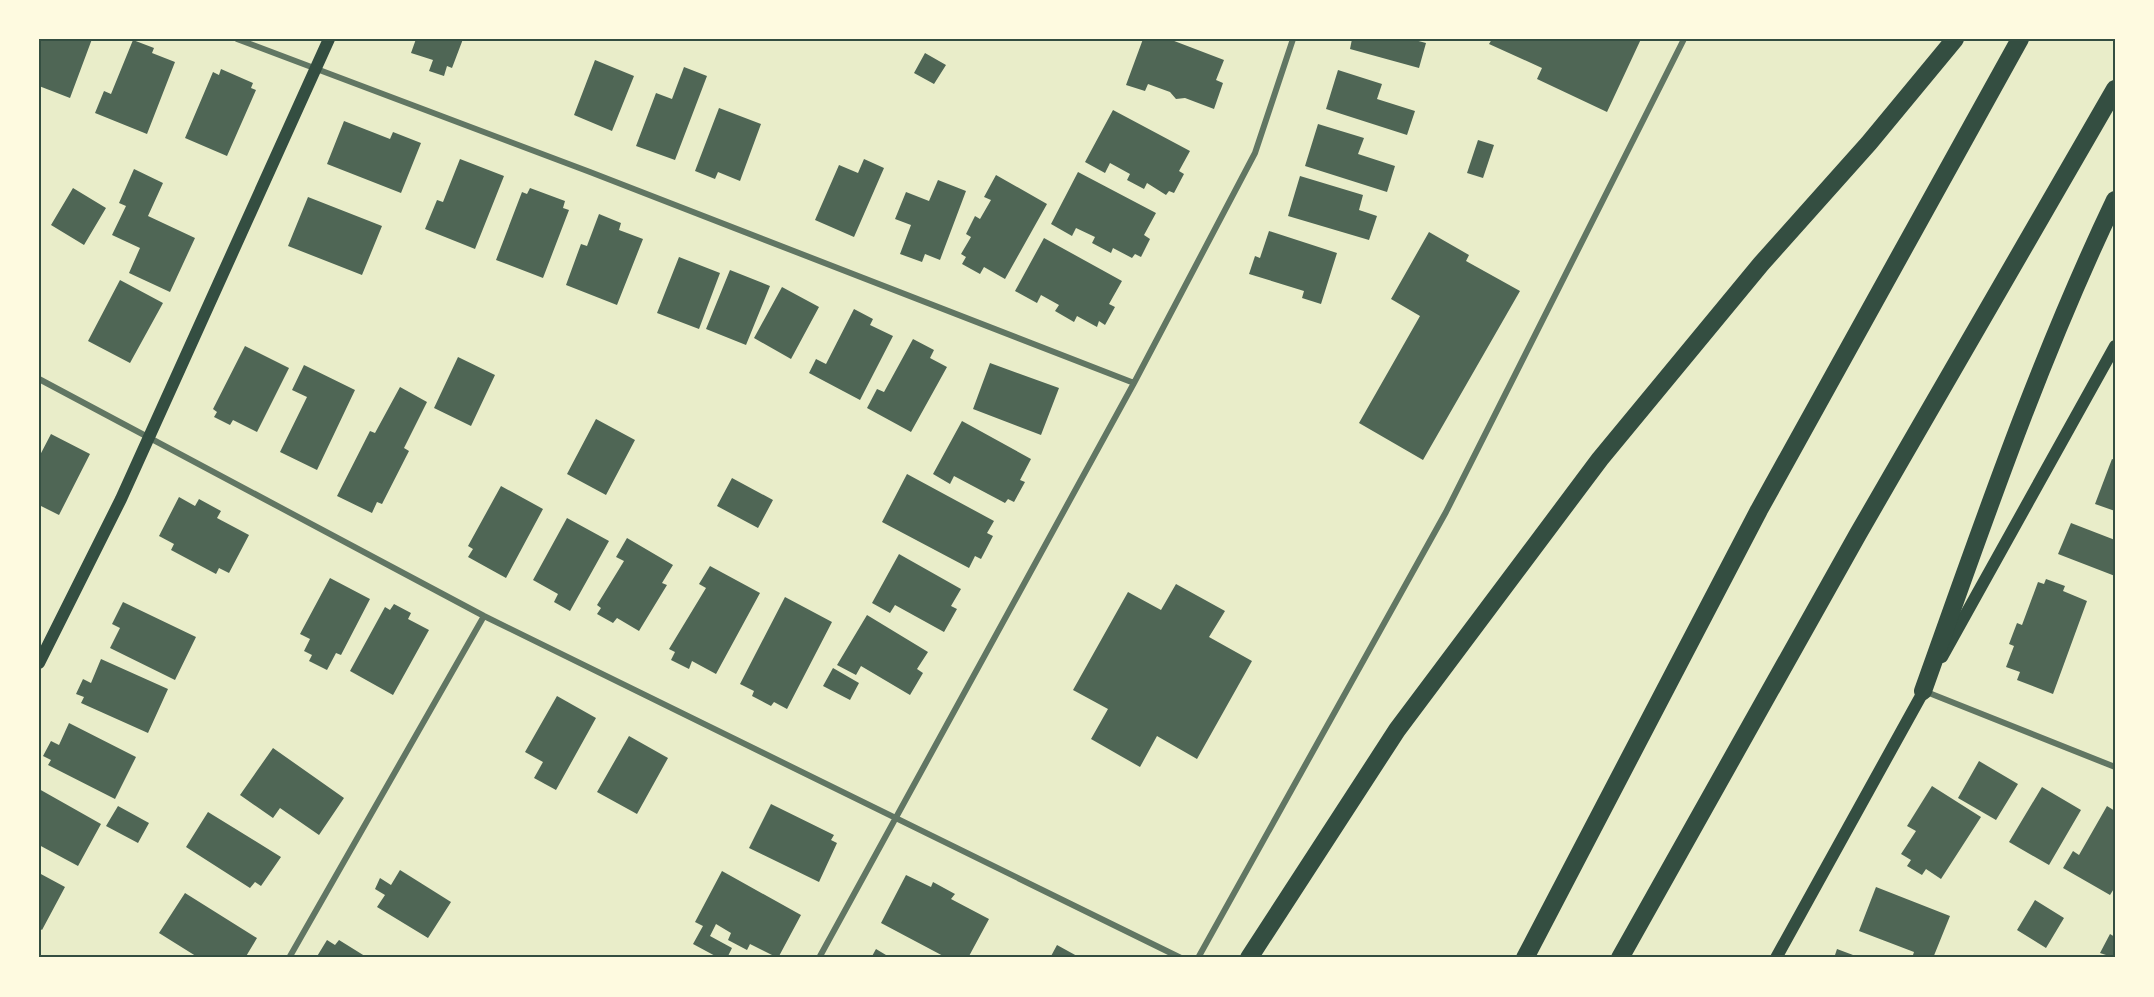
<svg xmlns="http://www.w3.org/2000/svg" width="2154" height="997" viewBox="0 0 2154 997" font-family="'Varela Round',sans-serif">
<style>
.building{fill:#4f6655}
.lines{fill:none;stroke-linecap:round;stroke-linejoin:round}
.minor{stroke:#617663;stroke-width:6}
.secondary{stroke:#344e41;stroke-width:12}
.motorway{stroke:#344e41;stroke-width:18}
.neatline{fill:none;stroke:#344e41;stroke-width:2}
</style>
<rect width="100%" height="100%" fill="#e9edc9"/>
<path class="building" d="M40,39H92L70,98L39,86Z
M416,39H463L452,68L447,66L444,76L429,71L433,60L411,53Z
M1143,39H1169L1224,60L1216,80L1223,83L1214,109L1185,98L1176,99L1170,92L1148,84L1145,91L1126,85Z
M1352,39H1411L1426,43L1419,68L1350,49Z
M1492,39H1641L1607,112L1537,79L1542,68L1489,44Z
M133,40L154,48L152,53L175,62L147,134L95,113L104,91L111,94Z
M925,53L946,65L934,84L914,73Z
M595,60L634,76L612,131L574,115Z
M684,67L707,76L675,160L636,146L656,93L672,99Z
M221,69L253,83L251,88L256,90L227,156L185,138L213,72L219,75Z
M1338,70L1382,84L1377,99L1415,111L1407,135L1326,109Z
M719,108L761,124L740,181L718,172L715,179L695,171Z
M1113,110L1190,151L1179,171L1184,174L1174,193L1169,191L1166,195L1147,183L1144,189L1127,180L1130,174L1110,163L1105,173L1085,162Z
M344,121L390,139L393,132L421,143L401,193L327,164Z
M1318,124L1364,138L1358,154L1395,166L1387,192L1305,166Z
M1478,140L1494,145L1483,178L1467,173Z
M460,159L504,176L475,249L425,229L437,200L443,202Z
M864,159L884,168L854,237L815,220L839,165L858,173Z
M134,169L163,183L148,216L195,238L170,292L129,273L140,248L112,235L126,206L119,203Z
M1078,172L1156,213L1144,235L1150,239L1141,257L1135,254L1132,258L1113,248L1111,253L1092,243L1095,237L1076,228L1072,236L1051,224Z
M996,175L1047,204L1005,279L984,267L980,274L962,264L966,257L961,254L971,237L966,234L975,216L980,219L991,200L984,197Z
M1300,176L1363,195L1359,210L1377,216L1369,240L1288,216Z
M938,180L966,191L940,260L925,254L922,262L900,254L911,225L895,219L906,192L929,201Z
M73,188L106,208L84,245L51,225Z
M530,188L565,201L563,208L569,210L543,278L496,260L522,192L527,194Z
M308,197L382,226L362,275L288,246Z
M599,214L621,223L619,230L643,239L617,305L566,285L581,244L587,246Z
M1269,231L1337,253L1321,304L1302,298L1304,291L1249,274L1255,256L1260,258Z
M1429,232L1469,255L1466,261L1520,291L1423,460L1359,423L1420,316L1391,299Z
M1044,238L1122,281L1109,304L1115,307L1105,325L1099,321L1097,327L1077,316L1074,322L1055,311L1059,305L1041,295L1037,303L1015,291Z
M679,257L720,273L699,329L657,313Z
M730,270L770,286L746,345L706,329Z
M120,280L163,303L130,363L88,341Z
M782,287L819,307L791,359L754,338Z
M854,309L873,319L870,325L893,336L860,400L809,373L816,359L826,364Z
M913,339L934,350L930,358L947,367L911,432L867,408L877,389L884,392Z
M245,346L289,368L257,432L233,420L230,425L214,417L217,412L213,409Z
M458,357L495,375L471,426L434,408Z
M990,363L1059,388L1041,435L973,409Z
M304,365L355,390L317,470L280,452L307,397L292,390Z
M400,387L427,402L404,448L409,451L382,504L377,502L372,513L337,496L370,431L375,433Z
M596,419L635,440L606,495L567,474Z
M962,421L1031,459L1020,480L1025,482L1014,502L1008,499L1005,503L954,476L950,484L933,474Z
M51,434L90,454L59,515L39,505V457Z
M2112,459L2115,460V511L2095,504Z
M907,474L994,521L987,533L993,536L981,559L975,556L969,568L882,522Z
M732,478L773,500L758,528L717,506Z
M501,486L543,509L506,578L468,557L473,549L468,546Z
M179,497L195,506L199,499L221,511L217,518L249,535L229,573L219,568L216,574L171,550L174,544L159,536Z
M567,518L609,541L570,611L554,602L558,594L533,580Z
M2071,523L2115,540V576L2058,554Z
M627,538L673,565L662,583L667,585L639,631L617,618L613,623L597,614L601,608L597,605L624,561L616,557Z
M899,554L961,589L951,606L957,609L944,632L895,605L890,613L872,603Z
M710,566L760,593L716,674L692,661L689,669L671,660L675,652L669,649L706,588L699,584Z
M330,578L370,599L341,655L336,653L327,670L309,661L312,655L304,651L310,639L300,634Z
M2046,579L2065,586L2063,591L2087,601L2053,694L2017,680L2020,672L2006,667L2014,646L2009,644L2017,623L2022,625L2038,582L2044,584Z
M1176,584L1225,611L1209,637L1252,661L1197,759L1157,736L1140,767L1091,739L1108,709L1073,690L1128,592L1161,610Z
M785,597L832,622L787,709L774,702L771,706L752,696L754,691L740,684Z
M123,602L196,637L175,680L110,648L120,628L112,624Z
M394,604L411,613L408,619L429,630L393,695L350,671L385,607L390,610Z
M867,615L928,652L917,669L923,673L910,695L861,666L856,675L837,665Z
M101,659L168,689L148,733L81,703L84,697L76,694L83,679L91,683Z
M833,668L859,683L850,700L823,686Z
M557,696L596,718L556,790L534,778L543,762L525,752Z
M69,723L136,757L115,799L48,765L51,760L43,756L51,741L59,745Z
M629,736L668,758L637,814L597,792Z
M273,748L344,798L319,835L280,808L273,818L240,795Z
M1979,761L2018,784L1996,820L1958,798Z
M1932,786L1981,817L1941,879L1926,869L1922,875L1907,866L1911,860L1901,854L1916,831L1907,826Z
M2042,787L2081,810L2049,865L2009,842Z
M39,789L101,824L78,866L39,845Z
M771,804L834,835L831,840L837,843L819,882L749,848Z
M118,806L149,823L138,843L106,826Z
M2107,806L2115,811V887L2110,895L2063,868L2073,851L2079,855Z
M208,812L281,857L261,886L255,882L250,888L186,847Z
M400,870L451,902L428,938L377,907L385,895L375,889L380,878L391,885Z
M722,871L801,915L778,958L750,944L747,950L728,940L731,933L716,924L710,936L732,948L727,958H719L693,944L703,926L695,922Z
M39,873L65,887L42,930L39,928Z
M906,875L931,887L933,882L955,894L951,899L989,919L968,958H947L881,923Z
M1876,887L1950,916L1933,958H1912L1914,952L1859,931Z
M185,893L257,938L245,958H199L159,933Z
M2035,900L2064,918L2046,948L2017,930Z
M2110,934L2115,937V958L2100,953Z
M327,940L335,945L339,940L368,958H316Z
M1057,945L1077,956L1076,958H1050Z
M876,949L891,958H871Z
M1837,949L1861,958H1834Z"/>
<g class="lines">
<path class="minor" d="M237,39L590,172L1134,383
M39,379L484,616L1181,958
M1924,691L2115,767
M289,958L484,616
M819,958L1134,383L1255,153L1293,39
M1198,958L1446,512L1684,39"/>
<path class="secondary" d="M1942,657L2115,346
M39,663L121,499L329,39
M1776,958L1927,685"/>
<path class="motorway" d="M1923,691C1982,526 2039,359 2115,200
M1249,958L1397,730L1600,459L1761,264L1869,143L1955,39
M1525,958L1759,510L2020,39
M1620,958L1858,534L2115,89"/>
</g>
<rect width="2154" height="997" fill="none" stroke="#fefae0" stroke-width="81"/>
<rect x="40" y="40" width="2074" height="916" class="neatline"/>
</svg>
